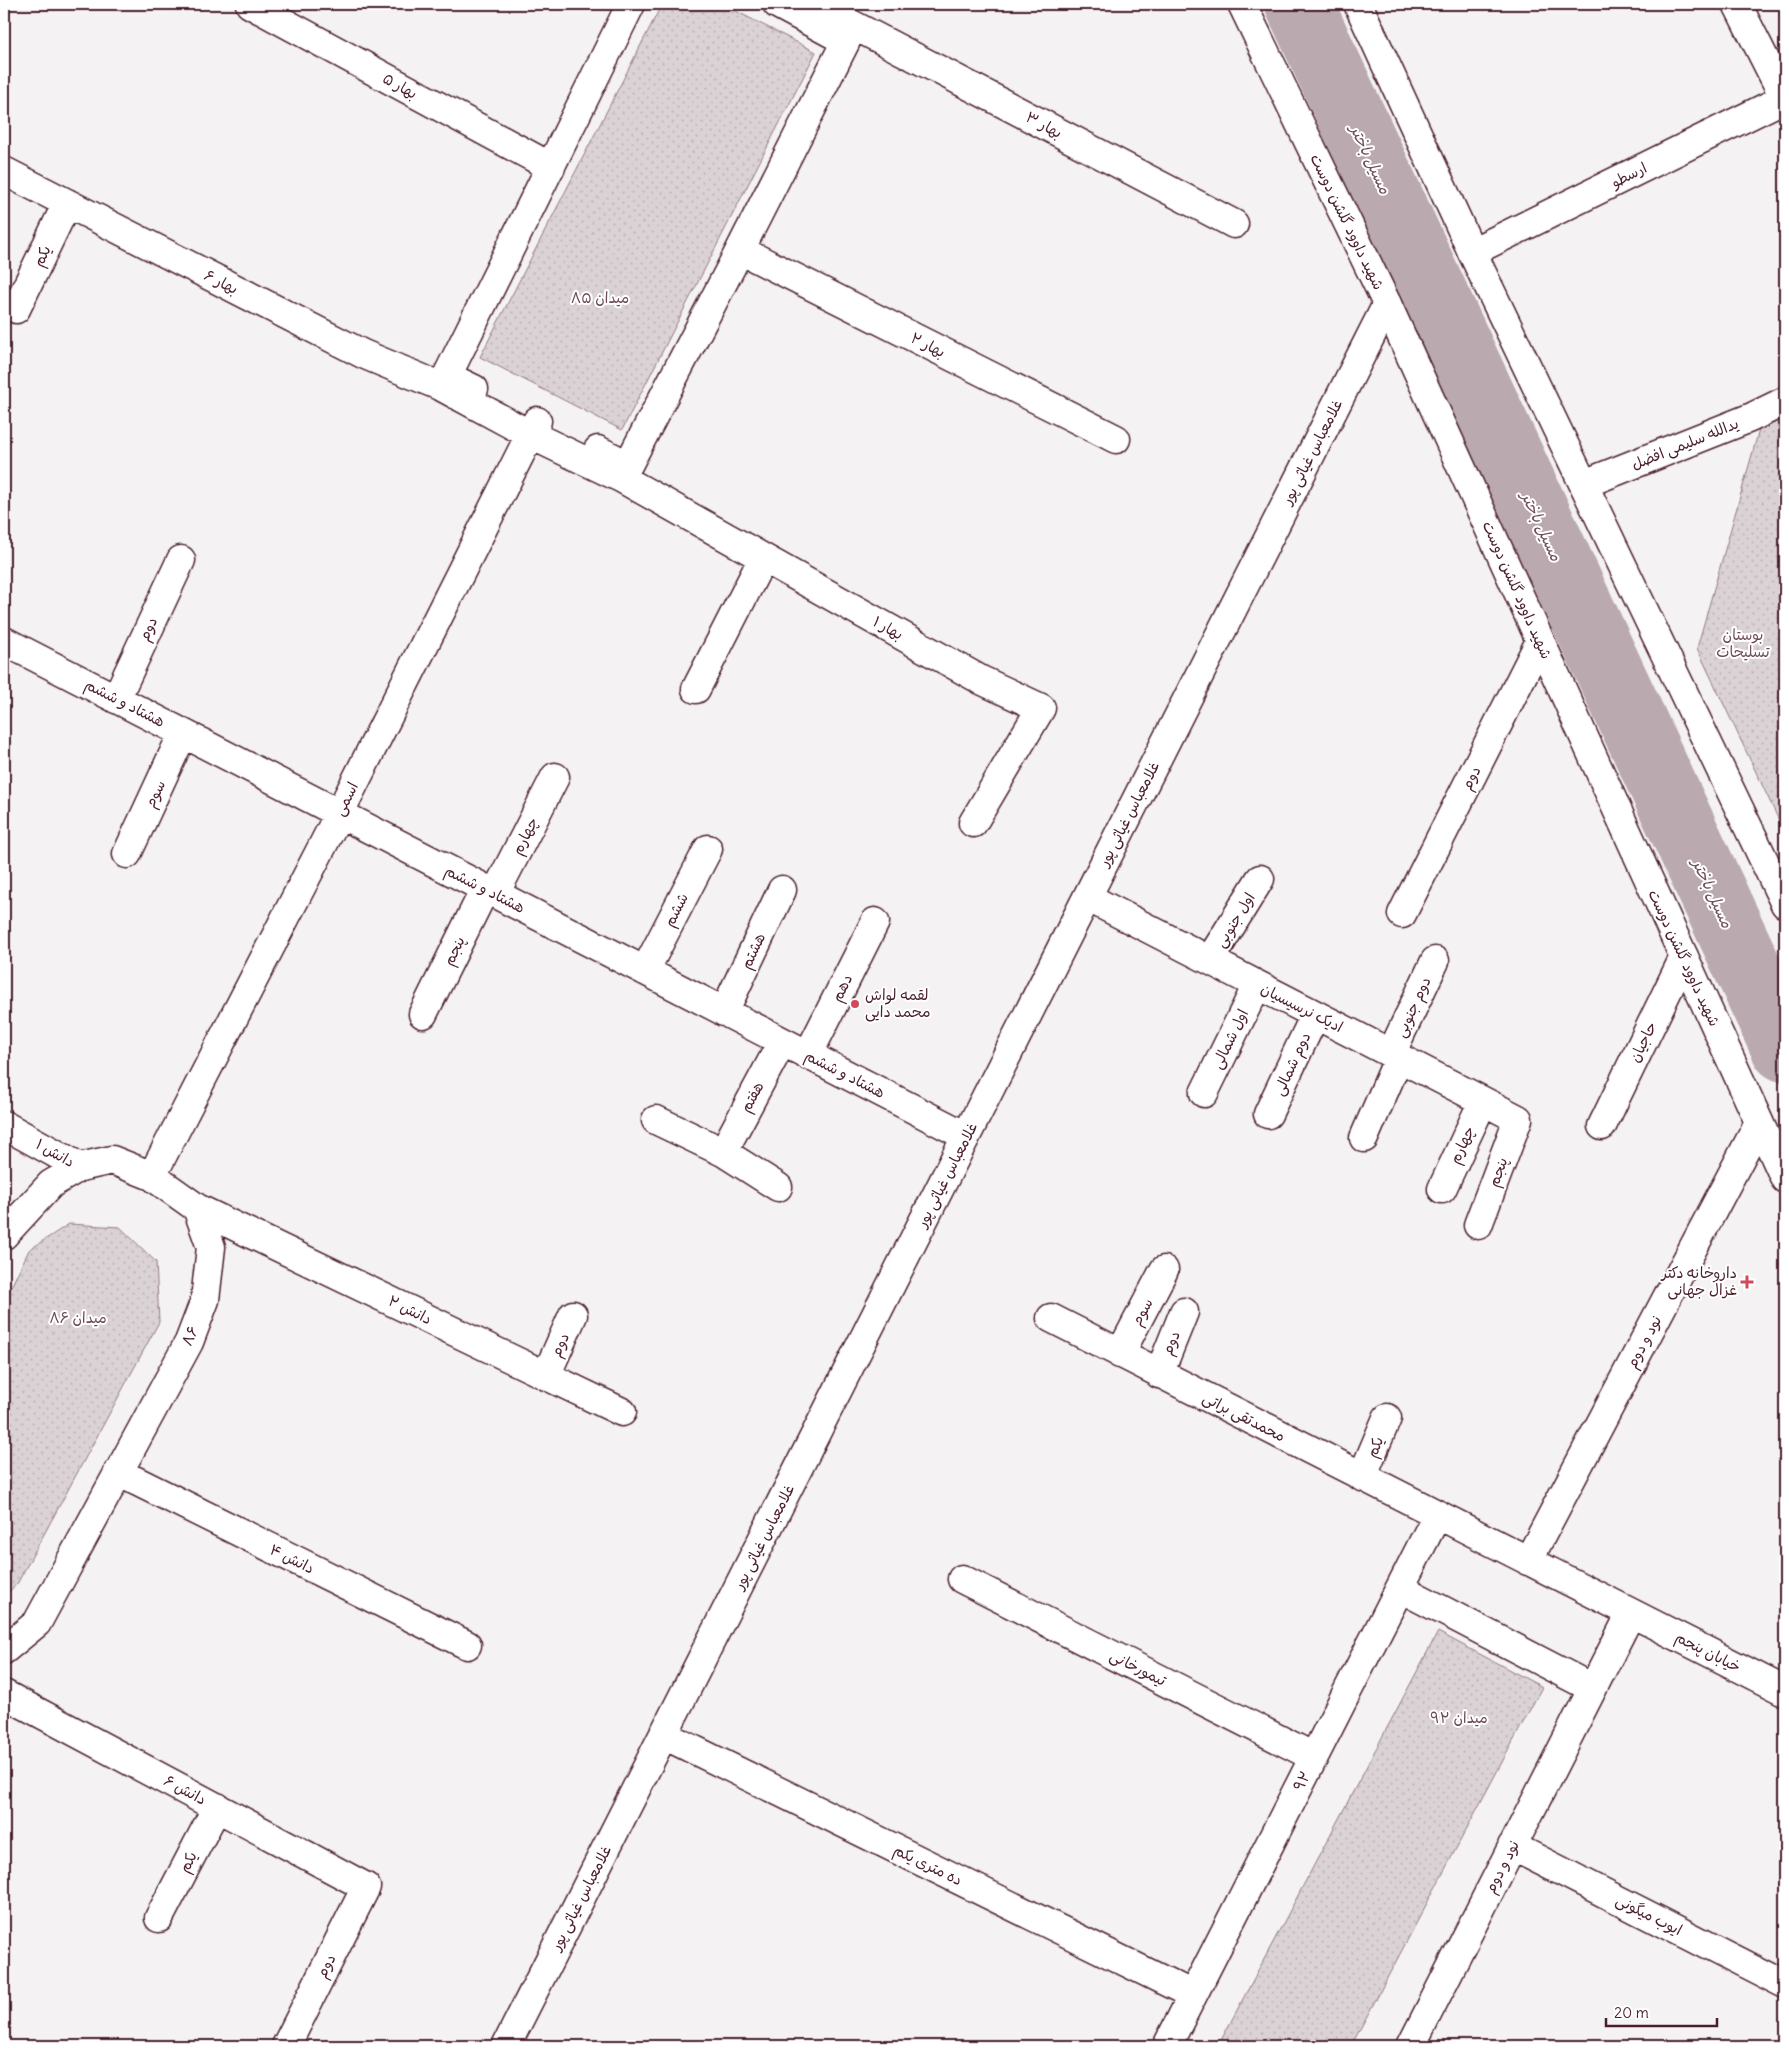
<svg xmlns="http://www.w3.org/2000/svg" width="1789" height="2050" viewBox="0 0 1789 2050" font-family="Delius,'Playpen Sans Arabic',sans-serif">
<style>
.green{fill:url(#green-dots);stroke:#927880}
.lines{fill:none;stroke-linecap:round;stroke-linejoin:round}
.river{stroke:#baa9ae;stroke-width:68}
.street-casing{stroke:#4a1f2b;stroke-width:31}
.primary-casing{stroke:#4a1f2b;stroke-width:31}
.street{stroke:#fff;stroke-width:28}
.primary{stroke:#fff;stroke-width:28}
.poi-dot{fill:#d1495b;stroke:#fff;stroke-width:2}
.labels{text-anchor:middle;stroke-width:4;stroke-linejoin:round;paint-order:stroke}
.street-label{font-size:15px;fill:#4a1f2b;stroke:#fff}
.park-label{font-size:15px;fill:#6e4c56;stroke:#fff}
.poi-label{font-size:15px;fill:#4a1f2b;stroke:#fff;text-anchor:start}
.water-label{font-size:16px;font-style:italic;fill:#714f59;stroke:#fff}
</style>
<defs>
<pattern id="green-dots" width="8" height="8" patternUnits="userSpaceOnUse" patternTransform="scale(1.25)"><rect width="8" height="8" fill="#dbd2d5"/><path d="M2 2h.1M6 6h.1" fill="none" stroke="#bdb4b7" stroke-width="1.8" stroke-linecap="round"/></pattern>
</defs>
<rect width="100%" height="100%" fill="#f4f2f2"/>
<filter id="ink" filterUnits="userSpaceOnUse"><feTurbulence type="fractalNoise" baseFrequency=".02" numOctaves="2"/><feDisplacementMap in="SourceGraphic" scale="10" xChannelSelector="R" yChannelSelector="G"/><feConvolveMatrix kernelMatrix="1 2 1 2 8 2 1 2 1" color-interpolation-filters="sRGB"/></filter>
<g filter="url(#ink)">
<path class="green" d="M662,4H722L816,52L622,430L480,357Z
M1785,418V833L1697,648L1759,430Z
M69,1224L120,1227L156,1262L159,1322L17,1584L4,1596V1301L29,1250Z
M1438,1632L1542,1687L1351,2046H1218Z"/>
<g class="lines">
<path class="river" d="M1299,4L1785,1048"/>
<defs>
<path id="street" d="M250,4L551,167
M1737,4L1785,99
M830,13L1234,224
M4,171L363,354L442,387L529,434L621,478L981,680L1041,708L973,823
M740,250L1116,439
M1472,252L1785,98
M16,309L67,203
M474,389L447,376L631,4
M598,450L628,465L740,250L846,41L777,4
M1584,484L1750,418L1785,401
M4,641L966,1136
M696,689L763,558
M116,699L181,560
M127,854L183,733
M495,894L555,777
M1087,897L1518,1119L1478,1225
M1402,914L1540,641
M1210,960L1260,879
M645,971L708,849
M724,1012L782,890
M423,1014L485,889
M1391,1054L1435,961
M808,1055L875,922
M1204,1093L1257,985
M1268,1114L1315,1015
M656,1120L723,1152L782,1042
M4,1125L80,1167
M1602,1126L1684,957
M1364,1138L1399,1057
M723,1152L778,1187
M152,1176L339,814L537,421
M1442,1189L1483,1101
M197,1208L622,1412
M4,1235L51,1184L80,1167L112,1160L152,1176L197,1208L211,1247L205,1300L189,1342L37,1623L4,1650
M1051,1318L1785,1691
M1120,1354L1164,1270
M1159,1374L1184,1312
M546,1376L573,1315
M118,1472L467,1645
M1362,1477L1387,1418
M1528,1561L1759,1123
M962,1579L1314,1757
M1400,1588L1592,1688
M4,1694L366,1887L286,2046
M664,1735L1193,1995
M1512,1846L1785,1985
M159,1918L217,1807
M506,2046L1387,304
M1167,2046L1437,1515
M1411,2046L1631,1613"/>
<path id="primary" d="M1242,4L1387,304L1785,1179
M1358,4L1472,252L1785,904"/>
</defs>
<use href="#street" class="street-casing"/>
<use href="#primary" class="primary-casing"/>
<use href="#street" class="street"/>
<use href="#primary" class="primary"/>
</g>
</g>
<g class="poi-dot">
<circle cx="855" cy="1004" r="5"/>
<path d="M1744.5 1274.5h5v5h5v5h-5v5h-5v-5h-5v-5h5z"/>
</g>
<g class="labels">
<g class="street-label">
<text transform="translate(400 86) rotate(29)" y="5">بهار ۵</text>
<text transform="translate(1044 125) rotate(28)" y="5">بهار ۳</text>
<text transform="translate(1629 175) rotate(-26)" y="5">ارسطو</text>
<text transform="translate(1347 222) rotate(64)" y="5">شهید داوود گلشن دوست</text>
<text transform="translate(42 256) rotate(-64)" y="5">یکم</text>
<text transform="translate(221 282) rotate(27)" y="5">بهار ۶</text>
<text transform="translate(928 345) rotate(27)" y="5">بهار ۲</text>
<text transform="translate(1685 444) rotate(-22)" y="5">یدالله سلیمی افضل</text>
<text transform="translate(1312 452) rotate(-63)" y="5">غلامعباس غیاثی پور</text>
<text transform="translate(1517 590) rotate(66)" y="5">شهید داوود گلشن دوست</text>
<text transform="translate(888 628) rotate(29)" y="5">بهار ۱</text>
<text transform="translate(148 629) rotate(-65)" y="5">دوم</text>
<text transform="translate(125 703) rotate(27)" y="5">هشتاد و ششم</text>
<text transform="translate(1471 778) rotate(-63)" y="5">دوم</text>
<text transform="translate(155 794) rotate(-65)" y="5">سوم</text>
<text transform="translate(346 799) rotate(-63)" y="5">اسمی</text>
<text transform="translate(1129 814) rotate(-63)" y="5">غلامعباس غیاثی پور</text>
<text transform="translate(525 836) rotate(-63)" y="5">چهارم</text>
<text transform="translate(485 889) rotate(27)" y="5">هشتاد و ششم</text>
<text transform="translate(676 910) rotate(-63)" y="5">ششم</text>
<text transform="translate(1235 920) rotate(-58)" y="5">اول جنوبی</text>
<text transform="translate(454 951) rotate(-64)" y="5">پنجم</text>
<text transform="translate(753 951) rotate(-65)" y="5">هشتم</text>
<text transform="translate(1684 958) rotate(65)" y="5">شهید داوود گلشن دوست</text>
<text transform="translate(842 988) rotate(-64)" y="5">دهم</text>
<text transform="translate(1413 1007) rotate(-65)" y="5">دوم جنوبی</text>
<text transform="translate(1302 1008) rotate(27)" y="5">ادیک نرسیسیان</text>
<text transform="translate(1230 1039) rotate(-64)" y="5">اول شمالی</text>
<text transform="translate(1643 1042) rotate(-64)" y="5">حاجیان</text>
<text transform="translate(1292 1064) rotate(-65)" y="5">دوم شمالی</text>
<text transform="translate(845 1074) rotate(27)" y="5">هشتاد و ششم</text>
<text transform="translate(752 1097) rotate(-62)" y="5">هفتم</text>
<text transform="translate(1462 1145) rotate(-65)" y="5">چهارم</text>
<text transform="translate(55 1153) rotate(29)" y="5">دانش ۱</text>
<text transform="translate(1498 1172) rotate(-70)" y="5">پنجم</text>
<text transform="translate(947 1175) rotate(-63)" y="5">غلامعباس غیاثی پور</text>
<text transform="translate(410 1310) rotate(26)" y="5">دانش ۲</text>
<text transform="translate(1142 1312) rotate(-62)" y="5">سوم</text>
<text transform="translate(190 1336) rotate(-67)" y="5">۸۶</text>
<text transform="translate(1644 1342) rotate(-62)" y="5">نود و دوم</text>
<text transform="translate(1171 1343) rotate(-68)" y="5">دوم</text>
<text transform="translate(560 1345) rotate(-66)" y="5">دوم</text>
<text transform="translate(1244 1417) rotate(27)" y="5">محمدتقی براتی</text>
<text transform="translate(1375 1447) rotate(-67)" y="5">یکم</text>
<text transform="translate(764 1537) rotate(-63)" y="5">غلامعباس غیاثی پور</text>
<text transform="translate(292 1559) rotate(26)" y="5">دانش ۴</text>
<text transform="translate(1708 1652) rotate(27)" y="5">خیابان پنجم</text>
<text transform="translate(1138 1668) rotate(27)" y="5">تیمورخانی</text>
<text transform="translate(1302 1781) rotate(-63)" y="5">۹۲</text>
<text transform="translate(185 1790) rotate(28)" y="5">دانش ۶</text>
<text transform="translate(188 1862) rotate(-62)" y="5">یکم</text>
<text transform="translate(928 1865) rotate(26)" y="5">ده متری یکم</text>
<text transform="translate(1502 1867) rotate(-63)" y="5">نود و دوم</text>
<text transform="translate(581 1898) rotate(-63)" y="5">غلامعباس غیاثی پور</text>
<text transform="translate(1649 1915) rotate(27)" y="5">ایوب میگونی</text>
<text transform="translate(326 1966) rotate(-63)" y="5">دوم</text>
</g>
<g class="park-label">
<text x="600" y="303">میدان ۸۵</text>
<text x="1743" y="640">بوستان<tspan x="1743" dy="17">تسلیحات</tspan></text>
<text x="78" y="1323">میدان ۸۶</text>
<text x="1459" y="1723">میدان ۹۲</text>
</g>
<g class="poi-label">
<text x="865" y="1000">لقمه لواش<tspan x="865" dy="17">محمد دايى</tspan></text>
<text x="1737" y="1278" text-anchor="end">داروخانه دکتر<tspan x="1737" dy="17">غزال جهانی</tspan></text>
</g>
<g class="water-label">
<text transform="translate(1371 159) rotate(65)" y="6">مسیل باختر</text>
<text transform="translate(1542 526) rotate(65)" y="6">مسیل باختر</text>
<text transform="translate(1713 893) rotate(65)" y="6">مسیل باختر</text>
</g>
</g>
<rect width="1789" height="2050" fill="none" stroke="#fff" stroke-width="20"/>
<rect x="10" y="10" width="1769" height="2030" fill="none" stroke="#4a1f2b" stroke-width="2" filter="url(#ink)"/>
<path d="M1606 2018v8h111v-8" fill="none" stroke="#4a1f2b" stroke-width="2.5"/>
<text x="1614" y="2018" font-size="15" fill="#4a1f2b" stroke="#ffffff" stroke-width="4" paint-order="stroke">20 m</text>
</svg>
